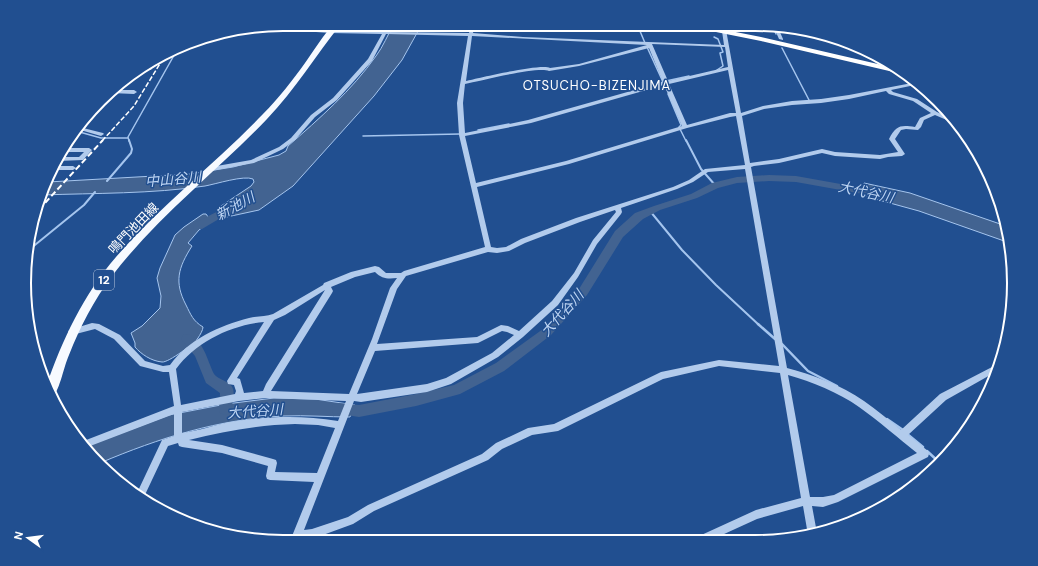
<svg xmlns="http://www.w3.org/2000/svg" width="1038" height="566" viewBox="0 0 1038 566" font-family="'DM Sans','Noto Sans JP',sans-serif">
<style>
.water{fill:#426391;stroke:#a5c5ee}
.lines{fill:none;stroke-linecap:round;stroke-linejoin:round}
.stream-far2{stroke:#a5c5ee;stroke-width:1.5}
.stream-far1{stroke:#a5c5ee;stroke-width:2}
.stream{stroke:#a5c5ee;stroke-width:2.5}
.river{fill:#426391;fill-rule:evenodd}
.minor{fill:#b2cbec;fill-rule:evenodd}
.major{fill:#f7faff;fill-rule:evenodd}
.highway{fill:#fff;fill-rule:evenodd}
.rail-far1{stroke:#fff;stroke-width:1.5;stroke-dasharray:5 2;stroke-linecap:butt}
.rail{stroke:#fff;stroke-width:2;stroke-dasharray:6 3;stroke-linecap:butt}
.labels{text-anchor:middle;stroke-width:3;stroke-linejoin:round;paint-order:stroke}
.shield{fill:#214f90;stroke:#bccade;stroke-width:1}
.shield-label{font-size:12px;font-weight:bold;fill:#fff}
.far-quarter-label{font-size:13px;letter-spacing:1px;fill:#fff;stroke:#214f90}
.street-label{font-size:13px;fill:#fff;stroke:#214f90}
.water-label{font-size:14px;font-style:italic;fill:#bed5f3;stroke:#214f90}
.rim{fill:none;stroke:#fff;stroke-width:2}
</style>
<rect width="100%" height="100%" fill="#214f90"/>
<path class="water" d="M394,24H422L402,60L374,96L293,186L259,210L222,218L218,213V208L251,186L254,182L253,179C244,175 216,184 205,186C152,194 95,193 42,195L48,182L190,174L233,167L279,155L286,151L288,146C319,119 352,90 376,56C383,47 388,34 394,24Z
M864,183L910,193L1006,226L1007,242L919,211L868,197L861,191Z
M203,214H206L211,221L199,230L188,243L192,246C178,268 174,282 186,305C191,315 193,321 203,327C203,330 200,335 198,338C195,343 168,363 162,362C151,361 141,354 135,347V343L131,333L142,326L160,308L161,296L157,278L160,268L175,235L184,227Z
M274,398L315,399L355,405L350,417C328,417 306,415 284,416C219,419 159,438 100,463L88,454L84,447L169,415L226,404Z"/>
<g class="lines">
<path class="stream-far2" d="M637,24L645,43
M761,25L773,26
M775,25L774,29L776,34
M714,37L718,39L723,52L720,53L723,66L717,70
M647,47L663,82L658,84
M782,48L809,100
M666,81L689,76
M668,94L681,125L679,127L686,141
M478,130L509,124
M76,131L101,138H128
M363,136L460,134
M129,141L128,137L177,50"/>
<path class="stream-far1" d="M686,140L701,169L715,185
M107,181L131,153L132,149L129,140
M650,211L682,250L716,285L759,325
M30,249L84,205L95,192"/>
<path class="stream" d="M758,324L775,339
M782,344L808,371L837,386
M887,419L903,430
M906,433L923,447
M927,451L940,463"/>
<path class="river" d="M769,175L796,176L874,190L879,193L874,196L796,182L769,181L737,183L718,188L697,198L660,210L643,219L623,237L587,295L551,335L504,371L460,394L416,406L359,417L333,413L332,409L333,405L338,403L359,405L416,394L454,385L496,363L543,329L579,289L615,231L635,213L654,206L691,194L712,183L737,177Z
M231,205L236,208L234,210L202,229H194L193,226L194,223Z
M187,334C204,340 207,360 214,374C218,380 231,381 233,389C235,395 232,407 230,413L225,415L220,413L219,409L220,393L206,383L195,356L181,339L183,335Z"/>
<path class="minor" d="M388,24H392L388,32L469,33L471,24H475L473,33L523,37L724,45L721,24H725L741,113L763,106L792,101L821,99L849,95L912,83L915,85L891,90L893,92L917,99L937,112L953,119L959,124H956L935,115L924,120L921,127L918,130L906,129L901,130L895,139L905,154L902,156L888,157L880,159L835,156L822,153L779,163L754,166L751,167L787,368C813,375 841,385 864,401C877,410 889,420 901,430L940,394L994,366H995L992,374L946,400L908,435L928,451L929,454L928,457L838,502L823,507L812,506L817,533L808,535L803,506L757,519L711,540H695L697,537L756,510L801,498L780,373L719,366L663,379L558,431L532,435L502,449L488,460L374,511L353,524L312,539L300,540V541H290L314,482L270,480L267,479L266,476L268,466L222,453L182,447L179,446L178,443L168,446L143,499L137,493L162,440L174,436V414L85,448L81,442L174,406L169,372H163L140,366L114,339L95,329L72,335L69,334L68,332L69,330L92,323L99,324L120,335L145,361L163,366L170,365C189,339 219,326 249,318C257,316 266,317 273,314L323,285L324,283L351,272L375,266L379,267L386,273H401L404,271L485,247L459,135L457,103L468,36L386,34L372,61L337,100L315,117L295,140L283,149L254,163L211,171L208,169L211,167L251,160L279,147L291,138L311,115L333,98L368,59L382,34L330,33L260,28L270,26L330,31L383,32ZM472,36L647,45L579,64L550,68C542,63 479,78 466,81ZM652,44L725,47L728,67L668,81ZM649,48L663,82L528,120L465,133L463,103L465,84C480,81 538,66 549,71L579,66ZM728,70L736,113H730L687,125L669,84ZM664,85L682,126L566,161L476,183L465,136L531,123ZM886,91L889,94L913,101L931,113L920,118L915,127C901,125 896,125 889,139L898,152L880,155L835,152L822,149L779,159L750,163L742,116L764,109L792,105L821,103L849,99ZM736,116L745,165L705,169L689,180L673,187L576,218L521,239L506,247L497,248L491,247L477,187L569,164L687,128L730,117ZM745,169L779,366L719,360L661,372L554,424L528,428L496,443L482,454L368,505L348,517L312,529L304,530L354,401L361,402L427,392L451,384L498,357L523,337L558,305L578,277L597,244L621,214L622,212L621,208L677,189L693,182L708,172ZM615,210L616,212L593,240L574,273L552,301L519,331L508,326L501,325L477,337L377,344L397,289L406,276L488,252L497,253L509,251L525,243L580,222ZM375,272C382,279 388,279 397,278L390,288L372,339L349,394L271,391L332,293L333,291L331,287L355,277ZM325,290L266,384L263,391L244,393L240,379L237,378L274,320L285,315ZM264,322L227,381L228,384L234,385L236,391L235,394L181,405L176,369C196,342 231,325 264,322ZM502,331L507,332L514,335L492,353L446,378L427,384L357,394L375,351L478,343ZM788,375C812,382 838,392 859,407C879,421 898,438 917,453L834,495L823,497H810ZM266,398L346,401L338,421C302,415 267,416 230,422C214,425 198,431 182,433V412L239,401ZM295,424L318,425L335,428L317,473L275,472L277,463L276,460L273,459L222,445L189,440C224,431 259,425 295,424Z
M775,25L779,26V30L783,39V40L779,39L775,30Z
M144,68H150L152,69L150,70H140Z
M113,90H134L137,92L134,94L111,93Z
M79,127L103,133L104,134L101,136L77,129Z
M64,148H89L92,150L83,160L58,161L59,157H79L84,152H62Z
M55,166H73L76,168L73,170H54Z"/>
<path class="major" d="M334,24H341C316,55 295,90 267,119C216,172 157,217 112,276C94,300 80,327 69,355C64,366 60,389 53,397L46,387C62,340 84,294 116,257C161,205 216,163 263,114C279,98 292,81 305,63C315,49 323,35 334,24Z"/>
<path class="highway" d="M676,24H695L761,37L895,68L902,74L761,41Z"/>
<path class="rail-far1" d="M102,141L134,106L164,57"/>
<path class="rail" d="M33,216L103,140"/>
</g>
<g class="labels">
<rect class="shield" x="94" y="270" width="20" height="20" rx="3"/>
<g class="shield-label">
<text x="104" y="284">12</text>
</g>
<g class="far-quarter-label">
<text x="597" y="90">OTSUCHO-BIZENJIMA</text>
</g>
<g class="street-label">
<text transform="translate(133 228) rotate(-46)" y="5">鳴門池田線</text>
</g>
<g class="water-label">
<text transform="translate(173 179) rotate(-5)" y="5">中山谷川</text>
<text transform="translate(866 192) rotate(12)" y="5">大代谷川</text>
<text transform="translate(235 206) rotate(-29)" y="5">新池川</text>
<text transform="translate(562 313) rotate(-48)" y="5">大代谷川</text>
<text transform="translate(255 411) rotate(-4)" y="5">大代谷川</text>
</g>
</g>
<path d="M0 0H1038V566H0ZM283 31H755A252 252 0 0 1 1007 283V283A252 252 0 0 1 755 535H283A252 252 0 0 1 31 283V283A252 252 0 0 1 283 31Z" fill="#214f90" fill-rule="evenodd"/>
<path class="rim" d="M283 31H755A252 252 0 0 1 1007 283V283A252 252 0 0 1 755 535H283A252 252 0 0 1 31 283V283A252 252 0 0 1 283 31Z"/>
<g transform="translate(28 538) rotate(284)" stroke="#214f90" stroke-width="3" paint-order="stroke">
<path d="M0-3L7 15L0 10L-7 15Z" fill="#ffffff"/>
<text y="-6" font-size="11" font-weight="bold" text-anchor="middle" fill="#ffffff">N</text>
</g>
</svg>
